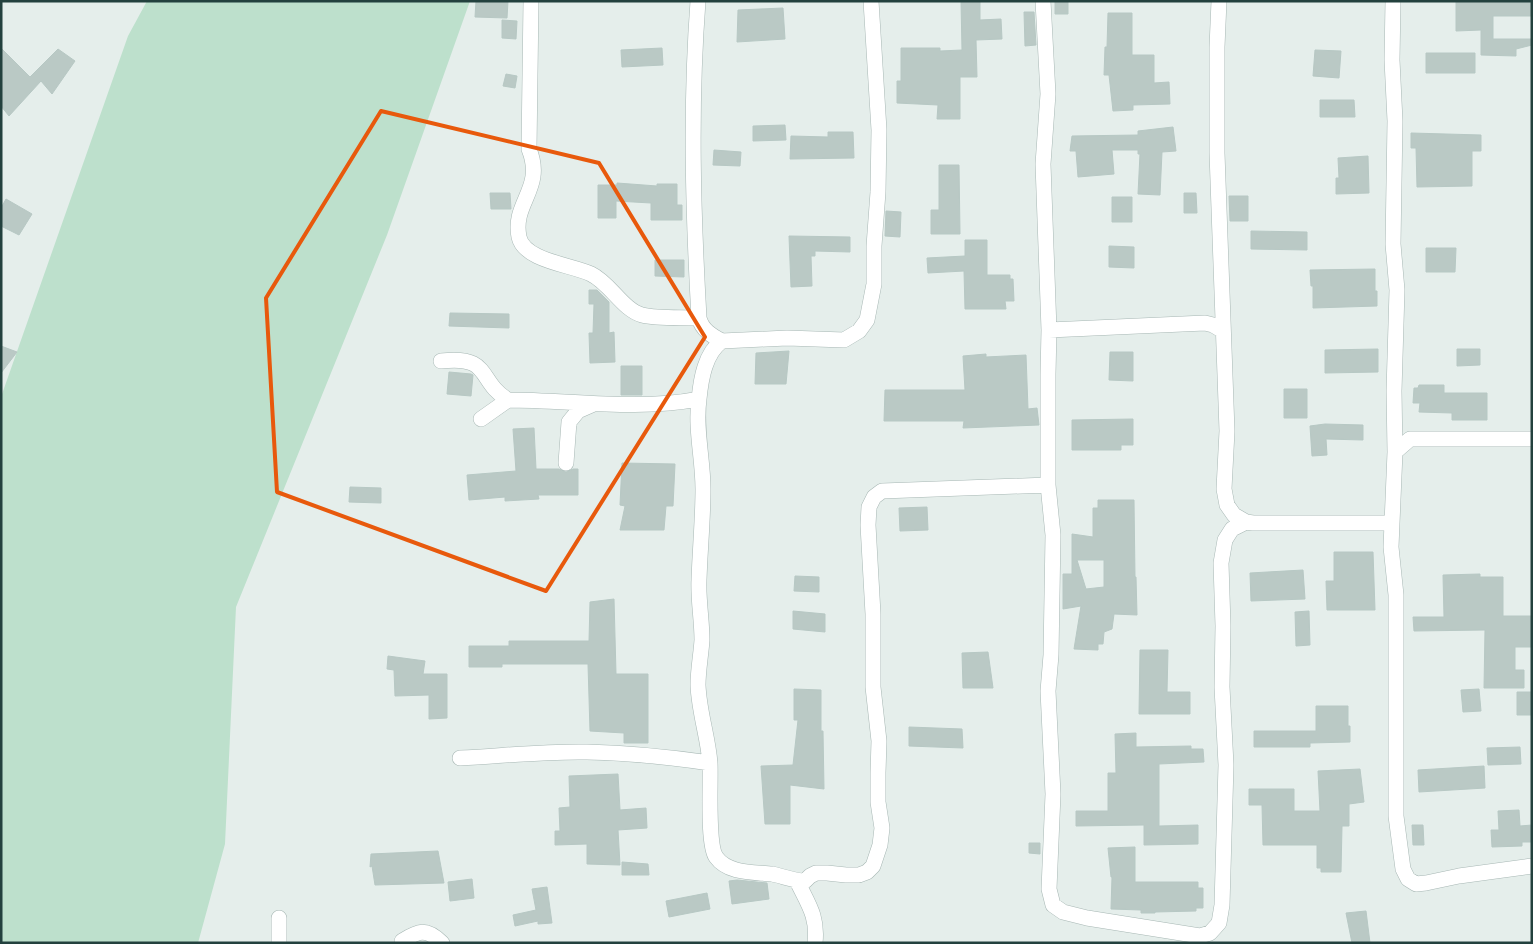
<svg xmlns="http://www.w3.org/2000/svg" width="1533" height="944" viewBox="0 0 1533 944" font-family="Barlow,sans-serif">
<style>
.green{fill:#bde0cc}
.building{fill:#bac9c5;stroke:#b7c8c4;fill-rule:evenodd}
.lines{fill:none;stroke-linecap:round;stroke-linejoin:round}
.minor-casing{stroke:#a7b7b4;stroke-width:16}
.minor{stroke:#fff;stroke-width:15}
.marked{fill:none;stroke:#e8590c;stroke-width:4;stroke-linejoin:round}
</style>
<rect width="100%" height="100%" fill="#e5eeeb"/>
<path class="green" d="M147,1H470L387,235L236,607L225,844L198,943H1V397L128,36Z"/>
<path class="building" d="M476,1H508L507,18L475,17Z
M961,1H980V20L1001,19L1002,39L976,40L977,77H960V119H937L938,105L897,103V81H901V48H940V51L962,50Z
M1055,1H1068V14H1055Z
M1456,1L1532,2V16H1493V39H1532V45L1516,49V56L1481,55V30L1456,31Z
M783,8L785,39L737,42L738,10Z
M1024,12H1034L1036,45L1025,46Z
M1108,13H1132V55H1154V83L1169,82L1170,104L1133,105V110L1113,111L1109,75H1104L1105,47H1107Z
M502,20L517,21L516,39L502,38Z
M1,48L30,77L58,49L75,61L52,94L41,81L9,116L1,106Z
M662,48L663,65L622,67L621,50Z
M1315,50L1341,51L1339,78L1313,76Z
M1426,53H1475V73H1426Z
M506,74L517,76L515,88L503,86Z
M1320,100H1354L1355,117H1320Z
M785,125L786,140L753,141V126Z
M1173,127L1176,151L1162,152L1160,195L1138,194L1140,154H1138V150H1112L1114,174L1078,177L1076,151H1070L1072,136L1138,135V131Z
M828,132H853L854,158L790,159L791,136L828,137Z
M1411,133L1481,135V151H1472V186L1417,187L1416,148H1411Z
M714,150L741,152L740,166L713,165Z
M1368,156L1369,193L1336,194V178H1339L1338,158Z
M939,165H959L960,234H931V210H939Z
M617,183L657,186V184H677V205H682V220H651V203L616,201V218H598V185H617Z
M490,193H510L511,209H491Z
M1184,193H1196L1197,213H1184Z
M1229,196H1248V221H1230Z
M1112,197H1132V222H1112Z
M6,199L32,214L19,235L1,226V208Z
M886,211L901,212L900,237L885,236Z
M1251,231L1307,232V250L1251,249Z
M789,236L850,237V252L815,251V256H811L812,286L791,287Z
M965,240H987V275H1010V279H1013L1014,301H1005L1006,309H965L964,271L928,273L927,258L965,256Z
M1109,246L1134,247V268L1109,267Z
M1426,248H1456L1455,272H1426Z
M655,260H684V277L655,276Z
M1375,269V291H1377V306L1313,308V286H1311L1310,270Z
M589,290H597L609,302V333L614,332L615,362L590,363L589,333H593L594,304H589Z
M450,313L509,314V328L449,326Z
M1,346L17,352L1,373Z
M1378,349V372L1325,373V350Z
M1457,349H1480V365L1457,366Z
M789,351L786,384H755L756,353Z
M1110,352H1133V381L1109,380Z
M986,354V357L1026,355L1028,409L1037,408L1039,425L963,428L964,421H884L885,390H965L963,356Z
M621,366H642V395H621Z
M449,372L471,374L473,375L471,396L447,394Z
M1419,385H1444V393H1487V420H1452V413L1419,412L1420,403H1413L1414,388H1418Z
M1284,389H1307V418H1284Z
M1133,419V445H1121V450H1072V420Z
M1325,424L1363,425V440L1326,439L1327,455L1312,456L1310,426Z
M534,428L536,469H559L566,472L573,469H578V495H538L539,499L505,501V497L469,500L467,475L516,471L513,429Z
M622,463L675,464L673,506H666L664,530H620L625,506L620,505Z
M350,487L381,488V503L349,502Z
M1098,500H1134L1135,577H1136L1137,615L1114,614L1112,629L1104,632L1103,644H1098V650L1074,649L1081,606L1063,609V574H1072V534L1093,537V508H1098ZM1077,560H1104V587L1086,589Z
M927,507L928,530L900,531L899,508Z
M1334,552H1373L1375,610H1327L1326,581H1334Z
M1303,570L1305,599L1251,601L1250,573Z
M1480,574V577H1503V616H1532V647H1515V670H1524V688H1484L1485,630L1414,631L1413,617H1444L1443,575Z
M795,576L819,577V592L794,591Z
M614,599L616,674H648V743H624V733L590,731L588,664H502V667H469V646H509V641H589L590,602Z
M793,611L825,614V632L793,629Z
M1309,611L1310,645L1296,646L1295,612Z
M1140,650H1168L1167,692H1190V714H1139Z
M988,652L993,688H963L962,653Z
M388,656L425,661L423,674H447V718L429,719V695L395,696L394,670L387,669Z
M794,689L821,690V731H823L824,789L790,785V824H765L761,766L793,765L798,720H794Z
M1479,689L1481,711L1463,712L1461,690Z
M1517,692H1532V715H1517Z
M1316,706H1348V726H1350V742L1310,743V747H1254V731H1316Z
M909,727L962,729L963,748L909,746Z
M1136,733V747L1191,746V749H1203L1204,762L1159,764V826L1198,825V844L1144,845V825L1076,826V811H1108V773H1116L1115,734Z
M1520,747L1521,764L1488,765L1487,748Z
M1484,766L1485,788L1419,792L1418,770Z
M1360,769L1364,802L1349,804V826H1342L1341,872H1321V868H1317V845H1263L1262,805H1249V789H1294V811H1320L1318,771Z
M618,774L620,810L646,808L647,828L618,830L620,865L587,864V844L555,845V831H560L559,808L570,807L569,776Z
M1519,810L1520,826L1532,825V842H1522V846L1492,847L1491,830H1499L1498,811Z
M1412,825H1423L1424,845H1413Z
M1029,843H1040V854L1029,853Z
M1135,847V882H1198V888H1203V908H1196V911L1155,912V913H1141V910L1111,909L1112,877H1111L1108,848Z
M438,851L444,883L375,885L372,866L370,867L371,854Z
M622,862L648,864L649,875H622Z
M472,879L474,898L450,901L448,882Z
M737,880L767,883L769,899L732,904L729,881Z
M547,887L552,923L538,924V921L515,926L513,915L536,910L532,889Z
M707,893L710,909L669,917L666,901Z
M1366,911L1370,943H1352L1346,913Z"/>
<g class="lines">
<defs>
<path id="minor" d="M531,1L529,149C545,189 512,202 519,237C524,261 573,265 591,274C610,283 623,310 642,315C658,319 682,317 699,318
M698,1C690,107 693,212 699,318C702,330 712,336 722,341
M871,1L879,130L878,192L874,246V284L867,320L859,331L844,340L787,338L722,341C705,353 701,379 699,399C695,429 703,459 703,489C703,519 700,549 699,580C698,599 702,620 702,640C701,655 698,670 698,685C699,712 708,737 710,763C711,782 707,844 716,857C728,874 754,872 772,874C783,876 793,881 805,881L810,876L816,873H827L846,875H859L867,872L873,866L880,845L882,828L878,802V773L879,741L873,687V614L868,525L869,507L874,497L882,491L1048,485
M1043,1L1048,94L1043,164L1049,330L1048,374V485L1053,535L1051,655L1048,691L1053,794L1049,889L1053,905L1063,912L1087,918L1200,936L1210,933L1219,923L1222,905L1226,765L1222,687L1223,626L1221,563L1225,540L1232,529L1246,522
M1219,1L1217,47V153L1227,431L1224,489L1227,505L1234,515L1246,522L1253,523H1391
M1393,1L1392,60L1395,121L1393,244L1397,290L1394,391L1395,452L1391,547L1396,595V816L1403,869L1408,879L1416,884L1426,883L1459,876L1532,866
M1049,330L1205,323L1213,325L1223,331
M441,361C492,355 477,381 508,400C571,400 636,411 699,399
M481,419L508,400
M1395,452L1410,439H1532
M566,463L569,422L578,411L594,404
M460,758C502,756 545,751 587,752C629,753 669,757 710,763
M797,881C808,904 818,916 815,943
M402,941C418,931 426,927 442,943
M279,943V918"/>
</defs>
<use href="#minor" class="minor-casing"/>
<use href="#minor" class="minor"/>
</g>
<path class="marked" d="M381,111L599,163L705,337L546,591L277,492L266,298Z"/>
<rect width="1533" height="944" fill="none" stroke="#23413e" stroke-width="5"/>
</svg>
